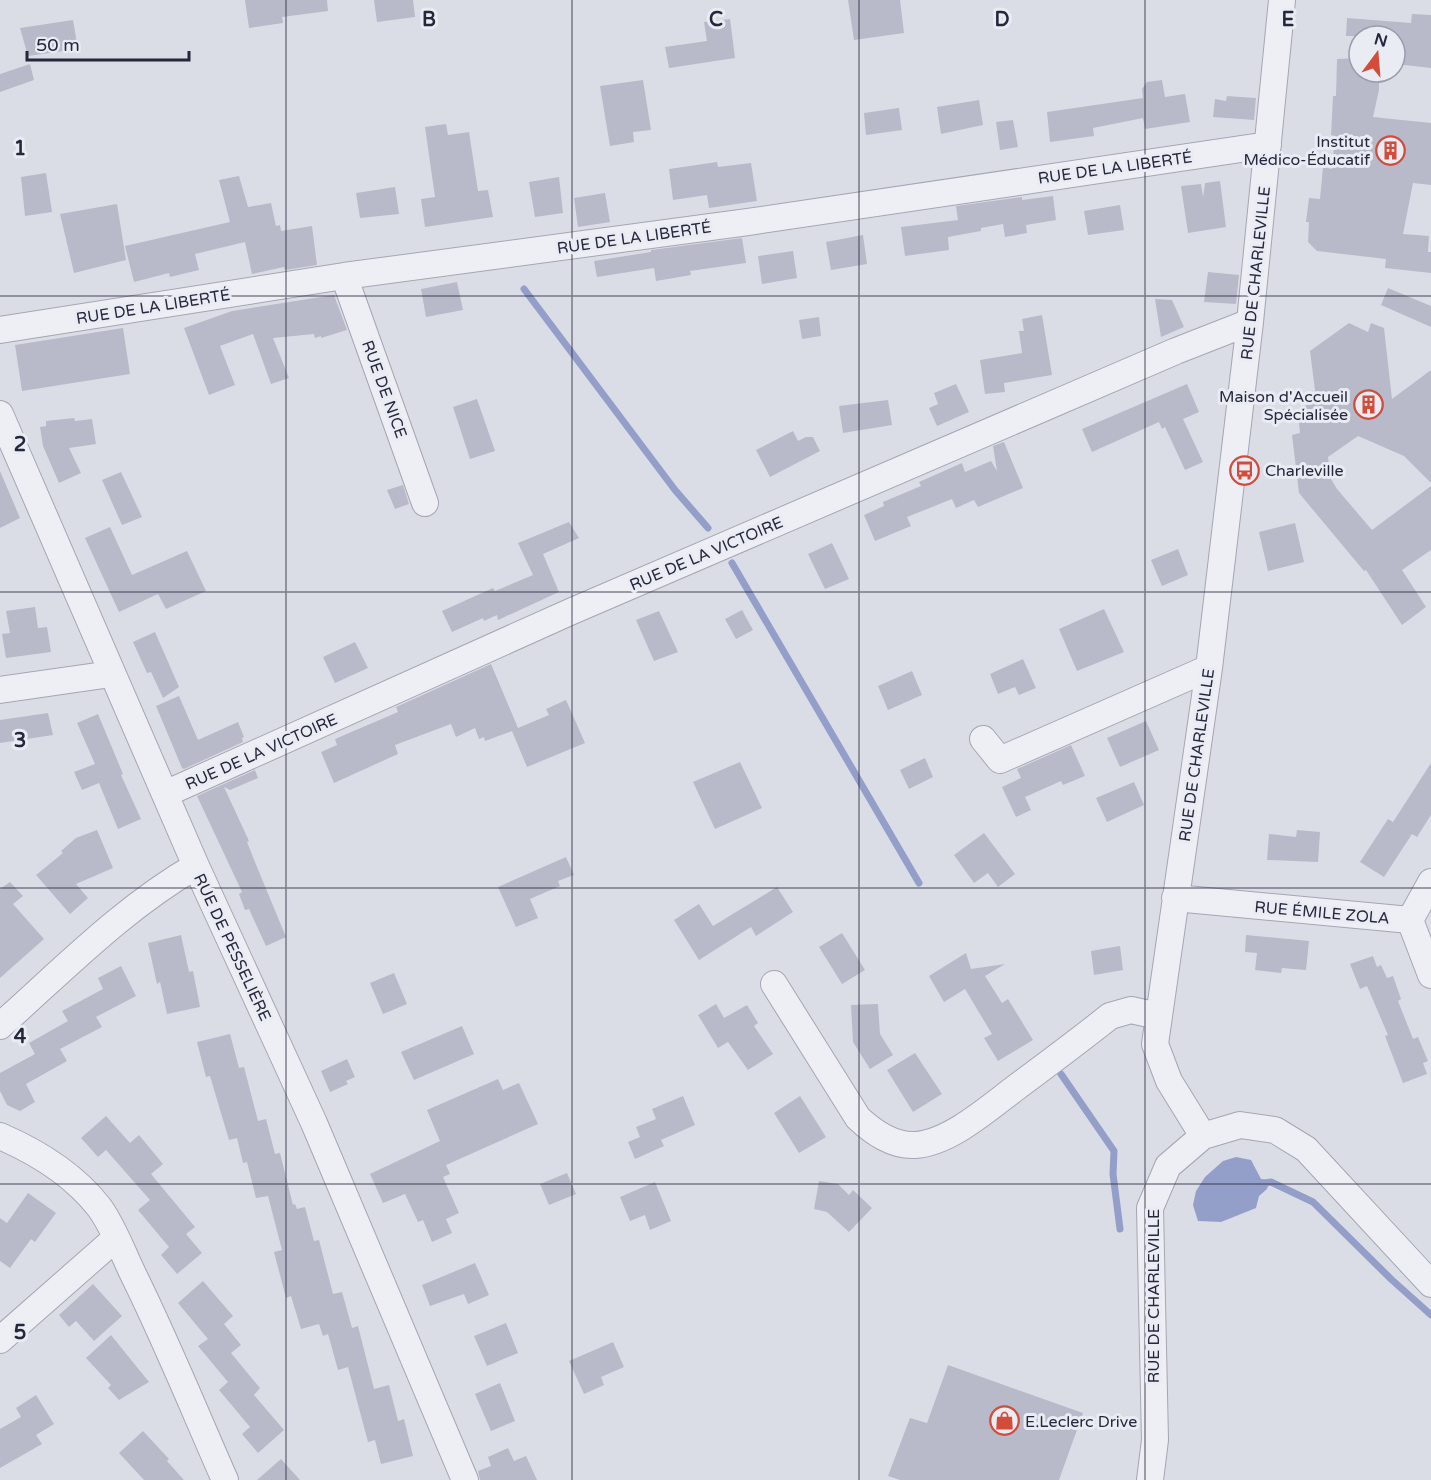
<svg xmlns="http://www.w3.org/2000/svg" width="1431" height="1480" viewBox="0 0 1431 1480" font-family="'Varela Round',sans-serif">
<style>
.water{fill:#949fc9}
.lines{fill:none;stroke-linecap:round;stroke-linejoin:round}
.stream{stroke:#949fc9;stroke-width:7}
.building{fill:#b8bac9}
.minor-casing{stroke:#a4a6b3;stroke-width:28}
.minor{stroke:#eeeef5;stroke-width:26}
.grid{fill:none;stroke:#25273d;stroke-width:1.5;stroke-opacity:0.55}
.labels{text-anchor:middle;stroke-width:6;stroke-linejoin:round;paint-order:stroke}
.poi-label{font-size:16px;fill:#25273d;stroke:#eaecf4;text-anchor:end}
.street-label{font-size:16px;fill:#25273d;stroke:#eaecf4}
.grid-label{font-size:20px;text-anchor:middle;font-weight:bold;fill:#25273d;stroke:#eaecf4;stroke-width:6;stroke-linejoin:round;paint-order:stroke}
</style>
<rect width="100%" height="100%" fill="#dbdde6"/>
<path class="water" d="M1236,1157L1251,1160L1261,1179L1270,1180L1267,1189L1259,1196L1256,1208L1221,1222L1198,1221L1193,1205L1196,1191L1205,1177L1223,1161Z"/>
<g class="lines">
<path class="stream" d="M524,289L675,490L708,528
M732,563L919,883
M1061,1074L1114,1151L1113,1174L1120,1229
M1260,1184L1271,1182L1313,1202L1392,1280L1431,1315"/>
</g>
<path class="building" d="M245,0H327L328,11L282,17L283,23L249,28Z
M374,0H413L415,17L377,22Z
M848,0H900L904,33L854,40Z
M1412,14L1431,15V68L1395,64V36H1346L1347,18L1411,23Z
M730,19L735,58L669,68L665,47L707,41L704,22Z
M73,20L78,49L28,56L20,28Z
M1359,58V72H1379V90L1373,117L1431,123V185L1413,183L1403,234L1429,236L1428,252H1431V273L1385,268L1386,259L1317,251L1308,242L1309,222H1306L1309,198L1320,199L1323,167L1332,169L1335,136L1331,135L1333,96H1336L1337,59Z
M30,64L34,80L0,92V74Z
M643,80L651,130L633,132L634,142L610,146L600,86Z
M1162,80L1165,97L1185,94L1190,122L1145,129L1143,118L1093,128L1094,136L1050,142L1047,112L1143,98L1142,89L1147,82Z
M1227,96L1256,98L1254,120L1213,117L1215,99L1226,101Z
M979,100L983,125L941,134L937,107Z
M899,108L902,130L866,135L864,113Z
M1013,120L1018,147L1000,150L996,122Z
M446,124L448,135L469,132L478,191L488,190L493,217L425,227L421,199L435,197L425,127Z
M717,162L718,167L751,163L757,201L709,208L707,195L673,200L669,169Z
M46,173L52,212L25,216L21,177Z
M239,176L248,207L271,203L276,226L280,225L281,231L312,226L317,265L285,270L284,267L252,274L245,242L195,254L199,270L170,277L169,273L134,282L125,246L230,222L219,180Z
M559,177L563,213L535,217L529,182Z
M1220,181L1226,227L1188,233L1181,186L1201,184L1203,197L1205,183Z
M395,187L399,214L360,218L356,193Z
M605,193L610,222L578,227L574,198Z
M1053,196L1056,220L1026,225L1027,233L1005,237L1003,224L981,228V231L948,237L949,250L905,256L901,227L958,220L956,206L1022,197V200Z
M117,204L126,260L74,273L60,214Z
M1120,205L1124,230L1088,235L1084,211Z
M863,235L867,264L831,270L826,242Z
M742,238L746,263L690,271L691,275L656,281L654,268L597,277L594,261L651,252V250Z
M793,251L797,278L762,284L758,256Z
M1208,272L1239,275L1236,304L1204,302Z
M457,282L463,310L426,317L421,289Z
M1388,288L1431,306V327L1381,305Z
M334,295L347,330L321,338V336L315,338L314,334L273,338L289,378L271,384L253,334L220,346L235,385L209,395L184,328L232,311Z
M1155,299L1172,300L1184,327L1161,337Z
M1042,315L1052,375L1004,383L1005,392L985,394L980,360L1022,353L1019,331H1024L1022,319Z
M819,317L821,336L802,339L799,320Z
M1349,323L1368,332L1371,323L1384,328L1392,399L1431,370V483L1404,456L1358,436L1328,457L1331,479L1337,489L1372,530L1431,486V550L1402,570L1426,607L1402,625L1366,570L1364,571L1299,493L1292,435L1300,433L1298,412L1316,398L1310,351Z
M123,328L130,374L22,391L15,345Z
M956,384L969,412L937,426L929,408L938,404L934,393Z
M1187,384L1199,412L1183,419L1203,462L1185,470L1165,427L1162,429L1159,422L1092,452L1082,429Z
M477,399L495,451L470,459L453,407Z
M888,400L892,425L843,433L839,406Z
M74,418L75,421L92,419L96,444L69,448L81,473L59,483L43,446L40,427L46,426V421Z
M793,431L798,441L806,437H813L820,451L770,477L756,450Z
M1004,442L1023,488L978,507L974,500L956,508L952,499L907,517L911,526L875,541L864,515L884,506L883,502L921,486L919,482L962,463L965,472L991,461L997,471L993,446Z
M0,471L20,518L0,528Z
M121,472L142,517L122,525L102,480Z
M403,485L409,504L395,509L387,490Z
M569,522L579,538L543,554L559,592L498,620L497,615L484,621L483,618L452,632L442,611L493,588L495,591L533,575L518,543Z
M1295,523L1304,562L1268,571L1259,532Z
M110,527L132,575L187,551L206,591L166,609L158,594L119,612L85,538Z
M832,543L849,579L825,589L808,554Z
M1178,549L1188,575L1162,586L1151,560Z
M35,607L38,628L47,627L51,652L6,658L2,634L10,633L6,611Z
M1104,609L1124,652L1077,671L1059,629Z
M742,610L753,630L736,639L725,619Z
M659,611L678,652L654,661L636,620Z
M155,632L179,687L163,698L151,672L147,673L133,642Z
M355,642L368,668L335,683L323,657Z
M1023,659L1036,688L1019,695L1015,687L998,694L990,674Z
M491,664L518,728L549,715L546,709L566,700L585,743L527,767L512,731L485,741L484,737L479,739L475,728L456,737L451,724L395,745L398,754L334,783L321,752L337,745L335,739L398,712L396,707Z
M912,671L922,695L888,710L878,686Z
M179,696L198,740L238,722L244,737L242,738L243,742L184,769L182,768L156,706Z
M48,713L53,735L0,743V720Z
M98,714L123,774L121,775L141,819L118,829L99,783L82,790L74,772L95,764L77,723Z
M1146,721L1159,750L1120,767L1107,738Z
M1071,745L1085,776L1063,785L1061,781L1025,797L1031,810L1016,817L1002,787L1021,778L1017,769Z
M925,758L933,777L909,789L900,770Z
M740,762L762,808L715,829L693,782Z
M1431,763V815L1417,837L1412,834L1384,877L1360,862L1388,819L1393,822Z
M255,770L258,778L230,790L224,787L249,841L247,842L257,867L286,937L266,946L249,909L245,910L239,894L242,892L197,796Z
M1134,782L1144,805L1107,822L1096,798Z
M97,830L113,868L76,884L88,898L70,914L36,875L63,853L61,851L76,838Z
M1297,830L1320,832L1318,862L1267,860L1269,834L1296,837Z
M984,833L1015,874L998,887L988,873L974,883L954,855Z
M566,857L574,875L558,881L560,886L530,899L538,918L516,927L498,887Z
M10,882L23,896L13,904L44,939L0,978V889Z
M777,887L793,912L756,936L751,927L699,960L674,920L699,904L713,926Z
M842,933L865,970L842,984L819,947Z
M181,935L189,972L193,971L200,1007L167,1014L160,982L157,984L148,943Z
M1246,935L1309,941L1306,970L1282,968L1281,973L1255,970L1257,953L1245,952Z
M1120,946L1123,970L1094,975L1091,951Z
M966,953L971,969L1005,964L985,976L1002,1003L1008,999L1033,1040L998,1061L984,1038L992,1034L965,989L944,1002L929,976Z
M1373,956L1377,967L1381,965L1387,978L1393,976L1401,999L1398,1001L1413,1039L1418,1037L1428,1061L1423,1063L1427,1074L1403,1083L1385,1036L1388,1035L1367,986L1360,989L1350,964Z
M121,966L136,996L96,1017L102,1027L60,1049L67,1061L26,1084L35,1102L20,1111L7,1105L0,1091V1073L35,1054L29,1043L68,1021L62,1011L103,989L98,978Z
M394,973L407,1004L383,1014L370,983Z
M716,1004L724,1018L747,1005L758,1023L754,1026L773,1054L748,1070L728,1042L718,1048L698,1015Z
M878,1004L880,1034L893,1055L870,1069L853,1042L851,1005Z
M462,1026L474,1054L414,1080L401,1052Z
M230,1034L239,1068L244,1067L258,1121L266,1119L275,1154L280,1153L293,1205L295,1204L297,1209L305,1207L314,1241L319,1240L333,1294L342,1292L352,1328L358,1326L374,1389L389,1385L398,1421L404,1419L413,1456L381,1464L375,1440L368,1442L348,1367L338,1370L328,1334L323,1336L319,1324L301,1329L291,1296L286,1298L274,1252L282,1250L268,1196L256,1198L247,1162L243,1163L237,1138L229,1140L210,1076L206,1077L197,1042Z
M915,1053L942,1094L913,1112L887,1070Z
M347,1059L355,1077L346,1081L348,1084L330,1092L321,1071Z
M498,1079L503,1090L519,1083L538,1124L446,1165L450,1174L443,1177L459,1213L446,1219L452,1233L432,1242L423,1220L418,1222L405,1194L383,1203L370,1174L440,1141L427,1110Z
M683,1096L695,1125L661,1140L664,1146L635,1159L628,1142L640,1137L636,1127L656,1119L652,1109Z
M800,1096L826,1137L799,1153L774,1113Z
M106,1116L130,1143L139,1135L163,1164L151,1174L195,1227L186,1234L202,1253L177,1274L161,1255L169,1247L138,1210L150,1200L106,1150L98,1157L81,1138Z
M567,1173L576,1194L549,1205L540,1184Z
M819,1181L838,1184L849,1195L853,1190L872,1208L849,1232L827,1212L814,1209Z
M655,1182L671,1221L650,1230L645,1215L630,1221L620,1197Z
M28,1193L56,1213L35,1242L31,1239L10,1268L0,1261V1218L7,1223Z
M475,1263L489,1295L468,1304L464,1294L430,1306L422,1285Z
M203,1281L233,1316L224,1324L241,1345L231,1353L260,1388L254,1395L284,1430L258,1453L242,1434L250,1427L219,1390L228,1382L198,1346L208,1339L178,1303Z
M93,1284L122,1316L94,1341L76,1321L69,1327L59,1315Z
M506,1323L518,1353L487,1366L474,1336Z
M111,1335L149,1382L119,1400L108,1388L111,1385L86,1358Z
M613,1342L624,1367L601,1377L604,1385L584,1394L569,1361Z
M948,1365L1083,1413L1059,1480H900L888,1476L910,1418L927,1423Z
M500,1383L515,1421L491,1431L475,1394Z
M36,1395L54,1424L36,1435L42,1444L0,1468V1429L21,1417L16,1408Z
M143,1431L169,1459L167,1461L184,1480H144L119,1453Z
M508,1448L514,1461L526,1456L537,1480H480L478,1471L491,1466L488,1457Z
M281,1459L300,1480H257Z"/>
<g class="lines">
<defs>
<path id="minor" d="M344,276L425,503
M0,330L344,276L748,222L1268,145
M0,414L196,866L314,1123L465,1480
M0,690L111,674
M983,739L1000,760L1209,668
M165,794L570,612L1176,351L1250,322
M1175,898L1410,920L1431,975
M1410,920L1431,882
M774,984L858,1118C873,1132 892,1146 915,1145C950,1143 990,1107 1018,1086C1049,1063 1080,1040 1110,1016L1131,1010L1158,1016
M0,1026C63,970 123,908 196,866
M0,1136C37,1152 74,1175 99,1207C114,1227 123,1254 134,1276C167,1343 195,1412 225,1480
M1203,1136L1169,1081L1155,1044L1209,668L1250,322L1282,0
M0,1340L116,1238
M1150,1480L1155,1440L1150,1208L1168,1166L1203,1136L1240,1125L1275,1130L1306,1149L1431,1284"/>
</defs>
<use href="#minor" class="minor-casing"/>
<use href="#minor" class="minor"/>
</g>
<path class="grid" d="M286,0V1480M572,0V1480M859,0V1480M1145,0V1480M0,296H1431M0,592H1431M0,888H1431M0,1184H1431"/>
<defs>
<symbol id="building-ring" viewBox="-11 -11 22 22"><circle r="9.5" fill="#eaecf4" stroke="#d34b39" stroke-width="1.5"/><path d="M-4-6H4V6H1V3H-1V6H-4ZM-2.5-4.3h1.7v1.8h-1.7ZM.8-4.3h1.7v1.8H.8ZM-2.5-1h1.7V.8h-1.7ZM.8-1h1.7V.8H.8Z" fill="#d34b39"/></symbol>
<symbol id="bus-ring" viewBox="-11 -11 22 22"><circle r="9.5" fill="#eaecf4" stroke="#d34b39" stroke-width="1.5"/><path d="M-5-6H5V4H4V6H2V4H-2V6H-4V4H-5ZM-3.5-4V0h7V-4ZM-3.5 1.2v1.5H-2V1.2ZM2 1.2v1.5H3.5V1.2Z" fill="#d34b39"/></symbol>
<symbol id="shop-ring" viewBox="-11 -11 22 22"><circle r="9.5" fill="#eaecf4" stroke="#d34b39" stroke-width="1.5"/><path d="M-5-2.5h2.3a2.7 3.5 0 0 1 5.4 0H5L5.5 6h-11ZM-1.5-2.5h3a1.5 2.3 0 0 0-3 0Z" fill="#d34b39"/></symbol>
</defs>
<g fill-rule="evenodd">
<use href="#building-ring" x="1374" y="134" width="33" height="33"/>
<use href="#building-ring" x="1352" y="388" width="33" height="33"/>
<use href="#bus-ring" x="1228" y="454" width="33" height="33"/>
<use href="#shop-ring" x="988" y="1404" width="33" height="33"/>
</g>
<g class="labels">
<g class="poi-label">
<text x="1370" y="147">Institut<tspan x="1370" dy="18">Médico-Éducatif</tspan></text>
<text x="1348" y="402">Maison d'Accueil<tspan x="1348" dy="18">Spécialisée</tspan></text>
<text x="1265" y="476" text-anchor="start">Charleville</text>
<text x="1025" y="1427" text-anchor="start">E.Leclerc Drive</text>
</g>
<g class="street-label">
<text transform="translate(1115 167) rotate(-8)" y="6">RUE DE LA LIBERTÉ</text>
<text transform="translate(634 237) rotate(-8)" y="6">RUE DE LA LIBERTÉ</text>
<text transform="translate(1255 273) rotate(-84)" y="6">RUE DE CHARLEVILLE</text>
<text transform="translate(153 306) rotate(-9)" y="6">RUE DE LA LIBERTÉ</text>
<text transform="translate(385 389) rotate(70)" y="6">RUE DE NICE</text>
<text transform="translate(706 553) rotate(-23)" y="6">RUE DE LA VICTOIRE</text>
<text transform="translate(261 751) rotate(-24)" y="6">RUE DE LA VICTOIRE</text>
<text transform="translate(1196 755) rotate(-82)" y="6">RUE DE CHARLEVILLE</text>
<text transform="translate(1322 912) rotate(5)" y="6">RUE ÉMILE ZOLA</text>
<text transform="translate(233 947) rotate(65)" y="6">RUE DE PESSELIÈRE</text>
<text transform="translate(1153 1296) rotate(-90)" y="6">RUE DE CHARLEVILLE</text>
</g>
</g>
<g class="grid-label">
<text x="429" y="26">B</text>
<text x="716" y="26">C</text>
<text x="1002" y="26">D</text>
<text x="1288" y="26">E</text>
<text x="20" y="155">1</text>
<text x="20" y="451">2</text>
<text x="20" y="747">3</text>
<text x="20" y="1043">4</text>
<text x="20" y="1339">5</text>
</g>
<g transform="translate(1377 54) rotate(16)"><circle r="28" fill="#eaecf4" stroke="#9b9dab" stroke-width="1.5"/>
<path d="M0-4.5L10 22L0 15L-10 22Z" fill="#d34b39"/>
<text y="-9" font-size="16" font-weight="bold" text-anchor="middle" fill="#25273d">N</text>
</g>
<path d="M27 51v9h162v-9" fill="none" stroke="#25273d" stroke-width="3"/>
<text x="36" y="51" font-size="18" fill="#25273d" stroke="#eaecf4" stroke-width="4.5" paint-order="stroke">50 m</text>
</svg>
